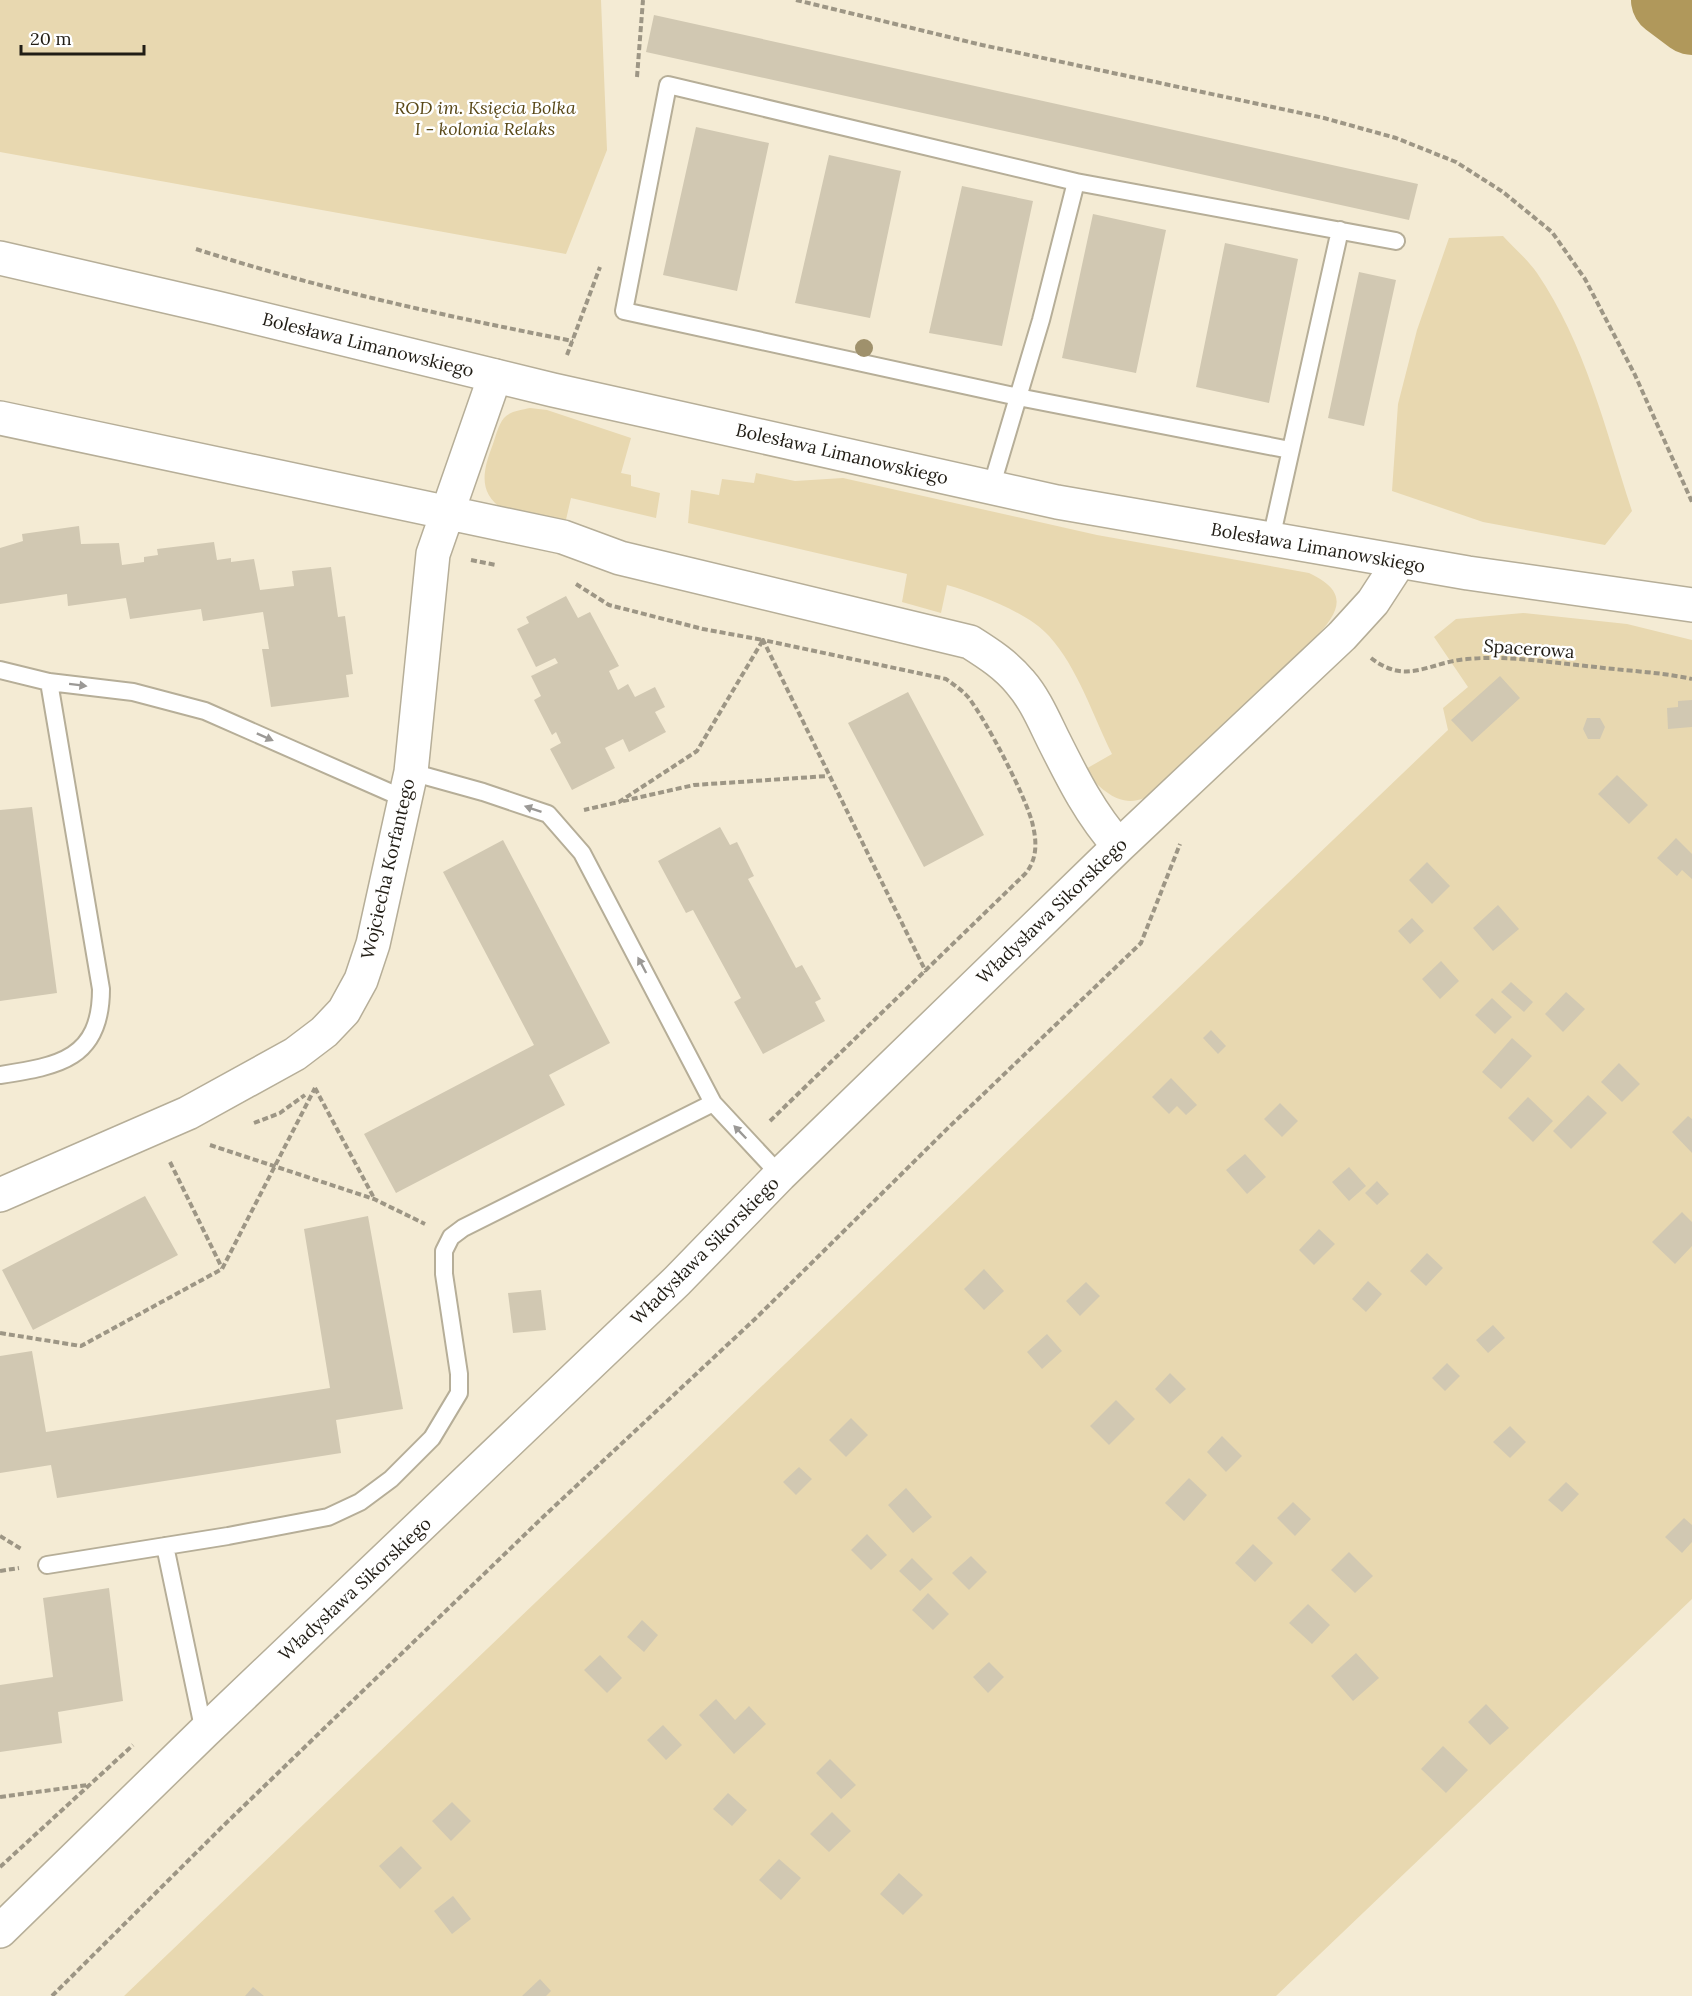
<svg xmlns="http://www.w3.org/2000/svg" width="1692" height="1996" viewBox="0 0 1692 1996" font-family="Lora,serif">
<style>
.green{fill:#e8d8b0}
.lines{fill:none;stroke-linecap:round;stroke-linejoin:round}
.river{stroke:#b0985b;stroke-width:74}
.building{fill:#d1c8b2}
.lane-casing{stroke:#b6ae98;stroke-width:20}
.street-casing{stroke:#b6ae98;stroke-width:36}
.secondary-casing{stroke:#b6ae98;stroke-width:36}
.path{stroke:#9d9685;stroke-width:4;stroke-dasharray:6 3;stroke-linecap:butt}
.lane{stroke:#fff;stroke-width:16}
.street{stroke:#fff;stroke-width:33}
.secondary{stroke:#fff;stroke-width:33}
.tree{fill:#9f916c}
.oneway{fill:#9b9996}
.labels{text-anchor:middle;stroke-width:5;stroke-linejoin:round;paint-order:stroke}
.park-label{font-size:18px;font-style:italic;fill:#594817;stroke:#fff}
.street-label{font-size:18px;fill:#211d15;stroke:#fff}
</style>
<rect width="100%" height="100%" fill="#f4ebd4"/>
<path class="green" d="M0,0H601L607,150L566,254L0,152Z
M1503,236C1514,248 1528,260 1537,273C1585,343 1606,431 1632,511L1605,545L1483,522L1392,491L1398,404L1417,330L1449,238Z
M530,408L547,410L631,438L621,473L631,475V486L660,493L656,518L571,498L565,524L504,510C477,493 483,470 493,444C496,436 498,425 504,418C510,411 521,410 530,408Z
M756,473L795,481L843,478L1097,535L1309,573C1350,592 1340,612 1314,639L1157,791C1127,813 1105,795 1084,770L1112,754C1093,716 1078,668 1049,636C1027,612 978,594 947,585L941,613L902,602L907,574L688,523L691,490L719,495L722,479L754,483Z
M1523,613L1627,624L1692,640V1599L1276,1996H124L1448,730L1443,708L1468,687L1434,637L1456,619Z"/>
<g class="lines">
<path class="river" d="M1668,0L1692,18"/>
</g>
<path class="building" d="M654,15L1418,184L1409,220L646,52Z
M696,127L769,143L737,291L663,275Z
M829,155L901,171L870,318L795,303Z
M962,186L1033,201L1002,346L929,333Z
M1093,214L1166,230L1136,373L1062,358Z
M1225,243L1298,259L1269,403L1196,387Z
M1359,272L1396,280L1364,426L1328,418Z
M79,526L81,544L119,543L122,565L144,562V557L158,555L157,549L214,542L217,560L231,558V562L254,559L260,590L294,586L292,571L331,567L338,617L345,616L353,674L346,675L349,697L271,707L262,649H269L263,612L203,621L201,609L130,619L126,598L68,606L67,594L0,604V548L23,541L22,534Z
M566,596L578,618L590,612L619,666L609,671L618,690L628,684L635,697L655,687L665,707L655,712L666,732L629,752L623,739L605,748L615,768L572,790L550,749L561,743L556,732L552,735L534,700L541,696L531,676L558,663L555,658L536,667L517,629L529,623L526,617Z
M1500,676L1520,698L1472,742L1451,720Z
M908,692L984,835L924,867L848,723Z
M1692,700V727L1668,729L1667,708L1678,707V701Z
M1587,718H1600L1605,727L1600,739H1588L1583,729Z
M1617,775L1648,805L1629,824L1598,794Z
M32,807L57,993L0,1001V810Z
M720,827L730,845L737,842L754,876L748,879L796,968L802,965L821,999L815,1002L825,1021L763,1054L734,1002L741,998L693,910L686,913L658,861Z
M1676,838L1692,854V879L1682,870L1677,876L1657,858Z
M503,840L610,1043L549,1075L565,1105L396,1193L364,1134L534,1045L443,872Z
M1427,862L1450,886L1432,904L1409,880Z
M1498,905L1519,929L1493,951L1473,928Z
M1412,918L1424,931L1410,944L1398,931Z
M1441,961L1459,981L1440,999L1422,979Z
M1511,982L1533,1002L1524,1012L1501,992Z
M1566,992L1585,1009L1563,1032L1545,1014Z
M1492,998L1512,1017L1495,1034L1475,1015Z
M1211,1030L1226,1046L1218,1054L1203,1038Z
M1512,1038L1532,1056L1501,1089L1482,1072Z
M1619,1063L1640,1084L1622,1102L1601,1082Z
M1171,1078L1197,1105L1186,1115L1177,1106L1169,1114L1152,1097Z
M1588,1095L1607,1113L1571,1149L1553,1131Z
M1528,1097L1553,1121L1533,1142L1508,1118Z
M1280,1103L1298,1121L1282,1137L1264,1119Z
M1688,1116L1692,1119V1153L1672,1132Z
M1245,1154L1266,1177L1247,1194L1226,1170Z
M1349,1167L1366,1186L1349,1201L1332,1182Z
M1377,1181L1389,1194L1377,1205L1365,1193Z
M145,1196L178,1255L33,1330L2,1270Z
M1682,1212L1692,1222V1246L1675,1264L1652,1242Z
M368,1216L403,1409L336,1420L341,1453L57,1498L51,1465L0,1473V1356L32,1351L46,1432L330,1388L304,1229Z
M1319,1229L1335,1244L1314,1265L1299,1250Z
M1427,1253L1443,1268L1426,1286L1410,1271Z
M984,1269L1004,1291L984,1310L964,1289Z
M1368,1281L1382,1294L1366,1312L1352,1299Z
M1086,1282L1100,1296L1080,1316L1066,1301Z
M541,1290L546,1330L513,1333L508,1293Z
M1493,1325L1505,1338L1488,1353L1476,1340Z
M1047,1334L1062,1351L1042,1369L1027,1352Z
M1447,1363L1460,1376L1445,1391L1432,1378Z
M1170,1373L1186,1389L1170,1404L1155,1389Z
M1116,1400L1135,1419L1109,1445L1090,1426Z
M851,1418L868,1435L846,1457L829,1440Z
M1510,1426L1526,1442L1510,1458L1493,1442Z
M1222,1436L1242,1456L1226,1472L1207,1452Z
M799,1467L812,1479L796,1495L783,1482Z
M1189,1478L1207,1495L1184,1521L1165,1503Z
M1566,1482L1579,1494L1562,1512L1548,1500Z
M906,1488L932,1517L913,1533L888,1505Z
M1293,1502L1311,1519L1295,1536L1277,1518Z
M1684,1518L1692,1525V1542L1682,1553L1665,1537Z
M867,1534L887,1555L871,1570L851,1550Z
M1253,1544L1273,1563L1255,1582L1235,1563Z
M1349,1552L1373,1576L1355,1593L1331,1570Z
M971,1556L987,1572L969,1590L952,1573Z
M912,1558L933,1579L920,1591L899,1571Z
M109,1588L123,1701L58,1712L62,1743L0,1752V1685L53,1677L43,1598Z
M928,1593L949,1614L933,1630L912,1610Z
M1308,1604L1330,1625L1312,1644L1289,1623Z
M642,1620L658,1635L644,1652L627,1637Z
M1356,1653L1379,1678L1353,1701L1331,1676Z
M600,1655L622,1678L607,1693L584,1670Z
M989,1662L1004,1677L988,1693L973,1677Z
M716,1699L735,1720L749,1706L766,1724L734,1754L699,1715Z
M1486,1704L1509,1728L1490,1745L1468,1722Z
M663,1725L682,1745L666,1760L647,1740Z
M1443,1746L1468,1770L1446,1793L1421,1769Z
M830,1759L856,1785L841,1799L816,1773Z
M728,1793L747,1810L732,1826L713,1809Z
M452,1802L471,1821L451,1841L432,1821Z
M832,1812L851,1831L829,1852L810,1834Z
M401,1846L422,1868L400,1889L379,1866Z
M779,1859L801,1878L781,1900L759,1880Z
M899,1873L923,1895L903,1915L880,1894Z
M453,1896L471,1919L452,1934L434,1911Z
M540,1979L551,1991L546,1996H522Z
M253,1987L264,1996H245Z"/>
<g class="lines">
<defs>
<path id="lane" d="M1290,450L1018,397L624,311L668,85L1076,182L1396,241
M991,488L1041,320L1076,182
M1271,539L1340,230
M0,670L49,682L133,692L205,711L405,799
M411,772L483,792L548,814L582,853L713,1103L780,1175
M0,1075C59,1066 101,1059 101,989L49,682
M165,1546L204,1732
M47,1565L228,1536L328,1517L360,1502L391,1479L432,1438L459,1393V1374L444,1274V1251L451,1237L463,1228L713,1103"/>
<path id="street" d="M0,418L563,537L620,558L970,642C989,654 1006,665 1020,682C1035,699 1044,721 1054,741C1073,779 1091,815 1119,846
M0,1195L188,1113L295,1054L324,1032L344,1011L361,980L373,944L411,772L433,554L495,376
M0,1931L204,1732L677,1281L780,1175L1119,846L1342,636L1373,602L1399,562"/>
<path id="secondary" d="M0,258L217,308L553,390L1057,502L1468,573L1692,605"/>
</defs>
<use href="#lane" class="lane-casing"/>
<use href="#street" class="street-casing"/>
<use href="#secondary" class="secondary-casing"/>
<path class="path" d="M796,0L982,45L1324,118L1396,138L1456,162L1503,192L1552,232L1585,279L1635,375L1692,502
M637,77L643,0
M196,249C320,289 445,316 573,341
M567,355L600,267
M471,560L496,565
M576,584L609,605L703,629L763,640L697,751L619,802L584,810
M1371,658C1407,686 1429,662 1467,659C1510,655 1553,663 1596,667C1627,671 1661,672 1692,679
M623,801L694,785L828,776
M315,1088L374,1198
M770,1121L1025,874C1037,860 1037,843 1033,826C1028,800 985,718 968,697C962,690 954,685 946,679L763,640L926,972
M254,1123L280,1113L305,1095
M210,1145L374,1199L425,1224
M170,1162L222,1268
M0,1333L81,1346L222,1269L315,1088
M0,1536L23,1550
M0,1571L19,1568
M0,1797L88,1785
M0,1867L133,1745
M52,1996L222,1827L543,1517L755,1319L949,1127L1141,943L1180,844"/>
<use href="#lane" class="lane"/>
<use href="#street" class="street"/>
<use href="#secondary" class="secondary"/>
</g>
<circle class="tree" cx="864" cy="348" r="9"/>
<defs><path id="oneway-solid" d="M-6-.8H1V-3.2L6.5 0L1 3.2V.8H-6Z" transform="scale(1.5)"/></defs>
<g class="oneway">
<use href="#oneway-solid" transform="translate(78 685) rotate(7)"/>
<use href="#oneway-solid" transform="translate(265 737) rotate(24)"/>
<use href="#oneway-solid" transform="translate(533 809) rotate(-161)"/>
<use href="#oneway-solid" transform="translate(642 965) rotate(-118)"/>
<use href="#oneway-solid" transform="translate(740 1132) rotate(-134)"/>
</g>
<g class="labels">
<g class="park-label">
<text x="485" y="114">ROD im. Księcia Bolka<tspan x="485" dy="21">I - kolonia Relaks</tspan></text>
</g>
<g class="street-label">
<text transform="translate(368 345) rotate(14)" y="6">Bolesława Limanowskiego</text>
<text transform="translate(842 454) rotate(13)" y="6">Bolesława Limanowskiego</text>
<text transform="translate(1318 548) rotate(10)" y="6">Bolesława Limanowskiego</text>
<text transform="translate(1529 649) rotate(4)" y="6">Spacerowa</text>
<text transform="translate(388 869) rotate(-77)" y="6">Wojciecha Korfantego</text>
<text transform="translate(1052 911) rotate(-44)" y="6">Władysława Sikorskiego</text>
<text transform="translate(705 1251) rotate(-45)" y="6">Władysława Sikorskiego</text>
<text transform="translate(355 1589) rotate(-43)" y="6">Władysława Sikorskiego</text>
</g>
</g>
<path d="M21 45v9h123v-9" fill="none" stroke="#211d15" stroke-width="3"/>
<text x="30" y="45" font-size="18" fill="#211d15" stroke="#ffffff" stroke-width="4.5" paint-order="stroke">20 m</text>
</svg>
